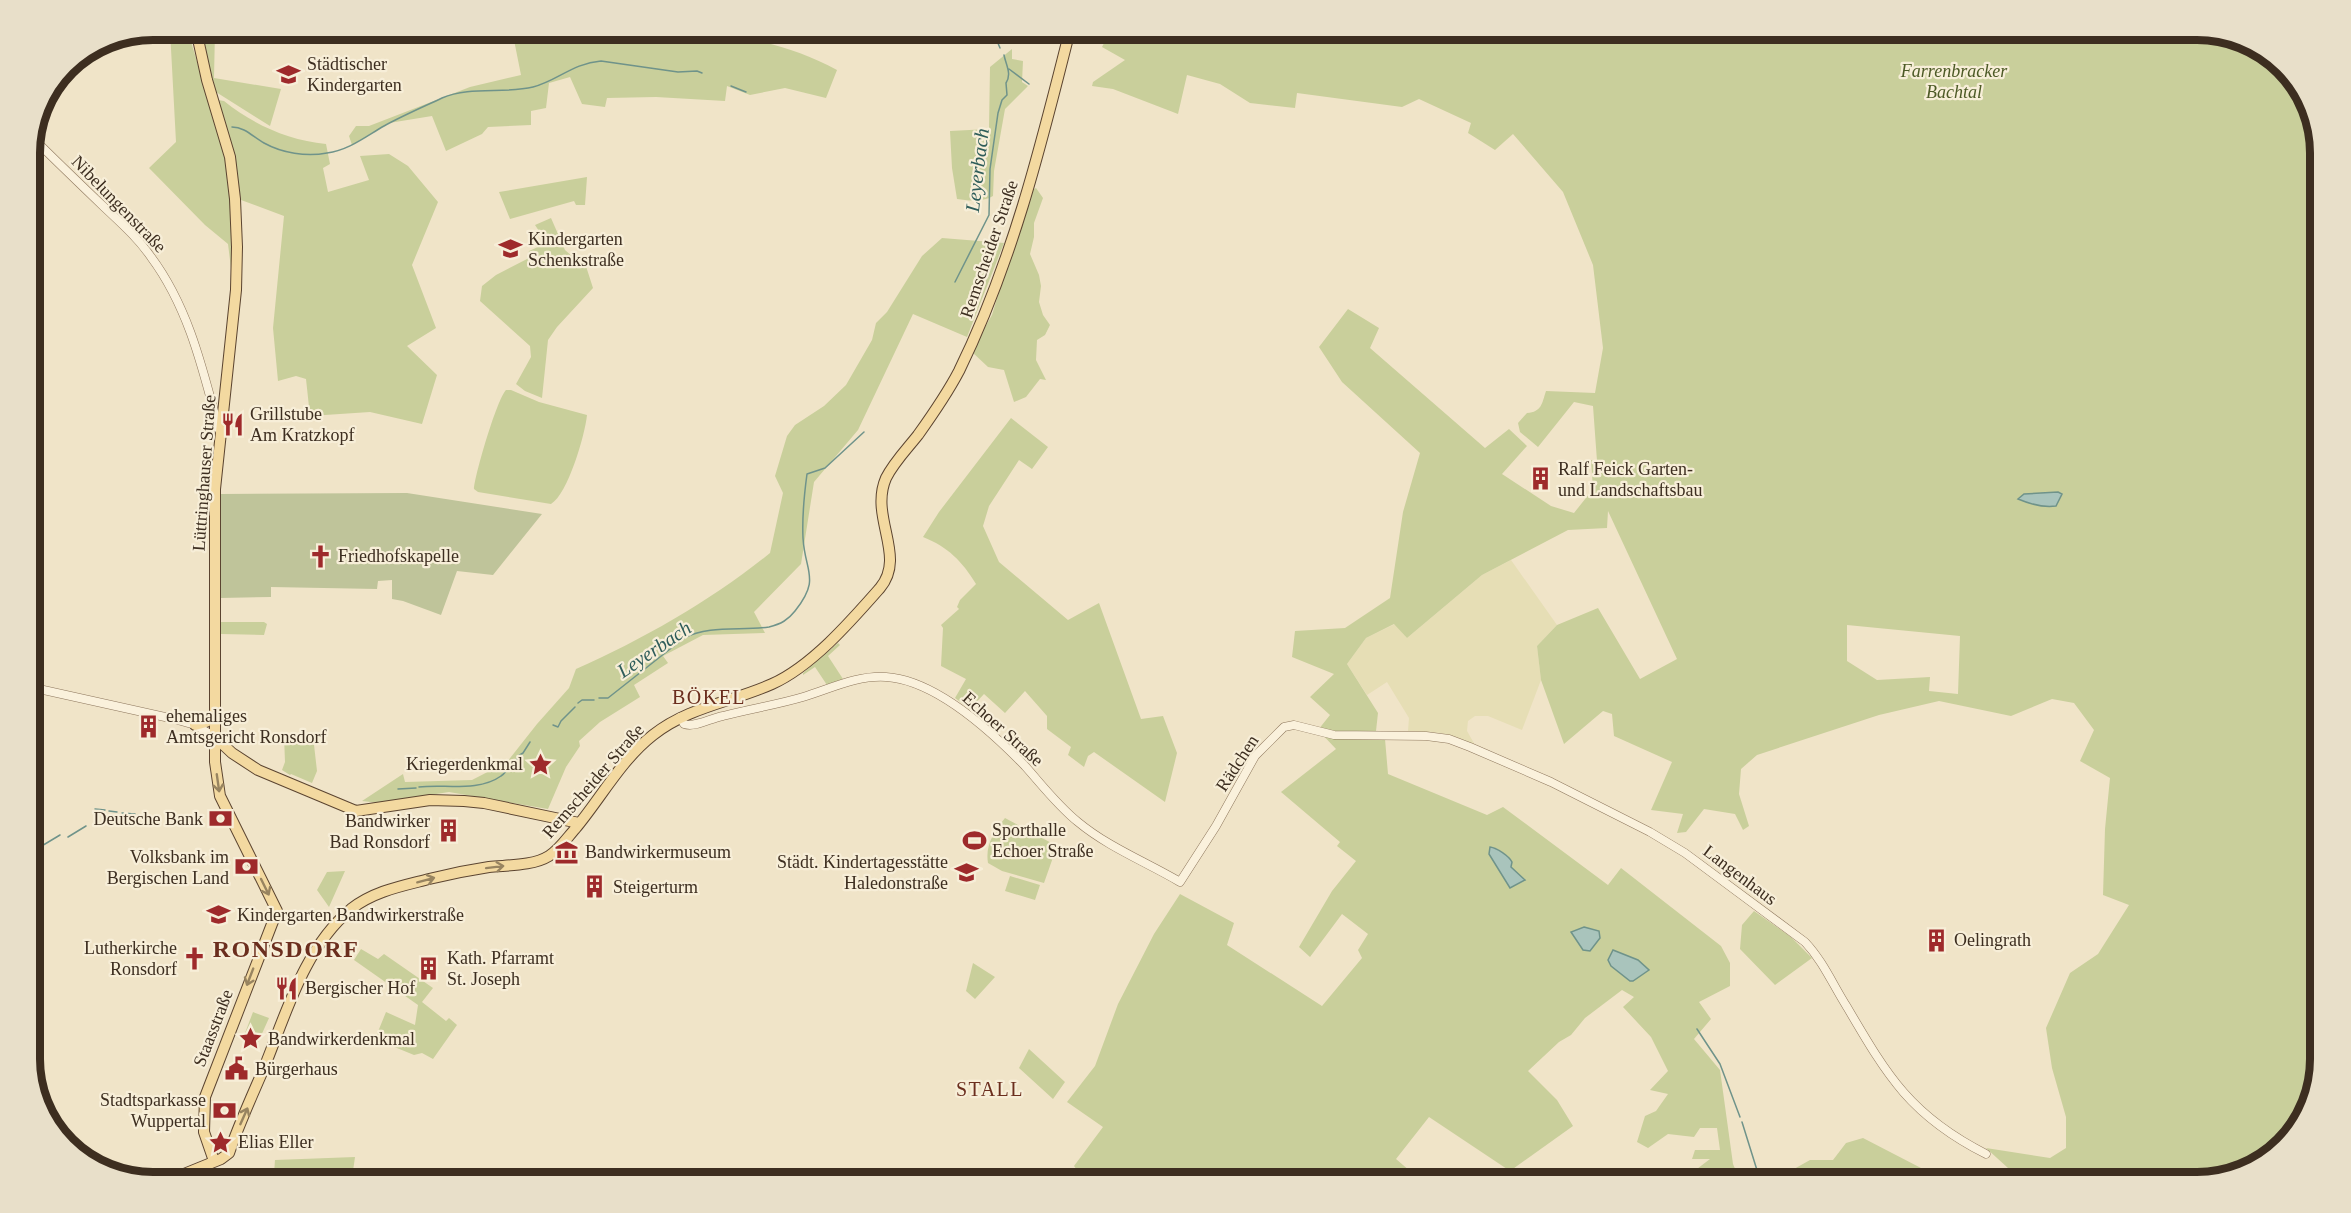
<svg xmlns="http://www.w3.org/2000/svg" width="2351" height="1213" viewBox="0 0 2351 1213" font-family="'Times New Roman',serif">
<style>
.farmland{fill:#e6deb5}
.green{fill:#c9cf9b;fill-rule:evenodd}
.cemetery{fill:#bfc49a}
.water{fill:#a9c4bc;stroke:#6f938a;stroke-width:1.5}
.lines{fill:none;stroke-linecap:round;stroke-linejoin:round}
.stream{stroke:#6f938a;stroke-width:1.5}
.minor-casing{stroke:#8d765c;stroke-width:9}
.major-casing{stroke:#5b4430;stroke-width:12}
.minor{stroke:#faf1dc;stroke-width:8}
.major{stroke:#f3d9a0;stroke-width:10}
.oneway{stroke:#988460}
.labels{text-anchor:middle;stroke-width:4.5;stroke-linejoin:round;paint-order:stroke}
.poi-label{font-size:18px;fill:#3d2e20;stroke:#f7eed8;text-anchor:start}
.park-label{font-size:18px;font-style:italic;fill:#4d5a26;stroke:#f7eed8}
.street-label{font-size:18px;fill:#3d2e20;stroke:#f7eed8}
.water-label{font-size:20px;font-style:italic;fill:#2f5d5a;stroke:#f7eed8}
.neighbourhood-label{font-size:20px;letter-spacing:1.5px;fill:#6b2e1e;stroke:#f7eed8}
.district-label{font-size:24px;font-weight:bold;letter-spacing:1.5px;fill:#6b2e1e;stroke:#f7eed8}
.rim{fill:none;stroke:#3d2e20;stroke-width:8}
</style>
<rect width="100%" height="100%" fill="#f0e4c8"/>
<path class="farmland" d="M1511,560L1557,625L1537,646L1541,680L1522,730L1488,716H1475L1468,721L1467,731L1475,745L1441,733L1408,731L1409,718L1387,682L1367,695L1347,664L1366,638L1395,624L1407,638L1482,575Z"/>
<path class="green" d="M170,30H189V35L224,151L231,202L232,276L228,244L205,225L149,168L176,142Z
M202,30H215L214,78L281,89L270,126L216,92L203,43Z
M512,30C620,30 739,17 837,70L826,98L785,88L750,95L727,86L725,101L656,97L607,98L605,107L582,104L570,77L549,83L546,108L531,111V125L488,127L482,134L446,151L432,116L389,123L352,145L349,136L356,126H369L470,87L521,75Z
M1111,30H2197L2252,43L2300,85L2321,146V1059L2308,1114L2266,1162L2198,1183H2017L2019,1178L1986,1148L2050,1158L2066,1148V1117L2052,1068L2046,1028L2070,973L2098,954L2129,905L2103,895L2105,829L2110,778L2080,761L2094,730L2074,703L2052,699L2011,716L1939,701L1879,715L1757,755L1741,769L1739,794L1749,826L1743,830L1735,814L1704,809L1686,832L1677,833L1683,814L1651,810L1672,762L1614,736L1612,714L1603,711L1564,744L1541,680L1537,646L1557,625L1598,608L1640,679L1677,659L1608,511L1607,528L1568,530L1482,575L1407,638L1394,624L1366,638L1347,664L1378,713L1376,731L1385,739L1388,774L1487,815L1503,807L1608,885L1621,868L1721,946L1730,963V986L1699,1002L1711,1019L1694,1039L1720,1070L1733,1164L1741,1183H1726L1727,1181L1720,1183H1695L1693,1172L1710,1159H1692L1695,1150H1720L1717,1128H1700L1694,1137L1668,1134L1648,1148L1637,1142L1645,1116L1656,1111L1668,1094L1650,1090L1668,1071L1651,1037L1623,1007L1634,997L1622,990L1585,1018L1571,1035L1559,1042L1528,1071L1557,1100L1573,1126L1510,1171L1429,1117L1396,1159L1424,1183H1087L1074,1166L1103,1127L1067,1102L1095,1066L1118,1004L1154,934L1180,894L1234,923L1227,945L1322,1006L1362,958L1358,950L1368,934L1342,914L1310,957L1299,947L1332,891L1356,861L1337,846L1340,842L1281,792L1336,749L1318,730L1330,715L1310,697L1334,674L1292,657L1295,631L1345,628L1390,598L1403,512L1420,453L1342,382L1319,347L1348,309L1379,328L1370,348L1485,448L1509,429L1527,446L1502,474L1551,506L1574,513L1593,489L1591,460L1597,461L1593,406L1574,402L1538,447L1520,432L1518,423L1527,413C1542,412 1542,403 1546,391L1595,393L1603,348L1593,265L1563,192L1513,134L1495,150L1468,133L1471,123L1419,99L1402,107L1297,93L1295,108L1250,103L1220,84L1187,75L1178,114L1113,89L1092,86L1093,82L1125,60L1102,47ZM1847,625L1960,636L1958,694L1929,691L1930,677L1877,680L1847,661ZM1496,848L1509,857L1516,884L1513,885L1505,880L1489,854Z
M1012,49V59L1023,61L1022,82L1028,86L1005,109L994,171L993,196C983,202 969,201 957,199L952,168L950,131L989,129L990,67Z
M218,100L224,101C254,125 288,140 326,144L330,164L323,168L328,192L369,180L360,156L389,154L408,166L438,202L412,265L436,328L407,346L437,375L422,424L370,412L310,416L306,379L296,376L278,381L273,328L284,216L241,200L233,148Z
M587,177L585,205H576L574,201L510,219L499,192Z
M1036,188L1043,198L1034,223V237L1030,254L1039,275L1041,286L1039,302L1043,315L1050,325L1045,335L1037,340L1036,360L1046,380L1040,379L1026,397L1014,402L1004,370L988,367L971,351L992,315L1021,219L1032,190Z
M551,218L565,250L573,257L584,260L593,288L557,327L548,340L542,398L525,391L516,384L531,357L530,346L480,301L482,286L496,275L527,259L529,251L547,243L535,225Z
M942,238L1004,243L967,337L913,314L858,430L814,482L801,564L754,612L765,633L703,635L663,656L668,663L634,685L640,697L600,722L579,741L580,746L566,767L548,809L449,792L379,803L362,801L403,774L405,782L472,780L507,762L537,724L569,688L576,669C644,639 712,600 770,553L783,493L775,476L787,436L795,425L824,406L846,385L872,340L876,323L887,312L922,256Z
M506,390H511L539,402L587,415C585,435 568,494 551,504L478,492L474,489C475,474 497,399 506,390Z
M1011,418L1048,447L1032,469L1019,460L989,506L983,526L999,562L1068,620L1099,603L1141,719L1163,716L1177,753L1165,802L1094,752L1088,756L1084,767L1068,755L1071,747L1047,729V716L1025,691L1005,713L984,694L970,709L955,698L966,679L941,666L943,628L941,625L959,609L957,607L960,600L976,584C962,561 948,547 923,537L939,512Z
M221,622H264L267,624L264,635L221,634Z
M838,643L840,645L828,656L843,679L827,685L815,667L803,675V673Z
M284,736H313L317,771L312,783L291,774L290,775L282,770L285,762Z
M1005,818L1057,846L1044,883L1002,871L988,863C985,845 994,832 1005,818Z
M345,871L329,907L317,890L327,872Z
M1010,876L1040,885L1035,900L1005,891Z
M1754,911L1791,937L1812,958L1775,985L1740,949L1742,925Z
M361,949L378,959L384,954L433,988L422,1002L446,1021L449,1018L457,1025L433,1059L422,1053L414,1055L375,1039L386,1012L415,1025L418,1005L354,960Z
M973,963L995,977L975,999L966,991Z
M253,1012L269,1018L256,1047L252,1038L242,1041Z
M1029,1049L1065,1082L1053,1099L1019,1068Z
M1863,1138L1950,1183H1777L1776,1179L1810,1160H1833L1846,1143Z
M355,1157L353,1171L274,1174L275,1160Z"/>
<path class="cemetery" d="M407,493L542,514L493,575L457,571L441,615L403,601L392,599V580L378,581L377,589L271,587V597L220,598L221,494Z"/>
<path class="water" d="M2058,492L2062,494L2056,506C2043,508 2030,504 2018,499L2024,494Z
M1490,847C1497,848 1509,856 1512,862L1511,867L1525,880L1510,888L1489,854Z
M1584,927L1599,931L1600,938L1590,951L1583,950L1571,932Z
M1613,950L1638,960L1649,970L1633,981H1630L1611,966L1608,960Z"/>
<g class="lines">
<path class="stream" d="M995,30V36L1000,48
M1009,69L1029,84
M731,86L746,92
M232,127C245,127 253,137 264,143C282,153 306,157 327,153C349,150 365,137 384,126C402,116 423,107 442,98C470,86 504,94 533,87C557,81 573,63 601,61L678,72L697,71L702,73
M955,282L989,215L990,169L998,113L1002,100L1007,95L1006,83C1012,74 1006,65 1004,55
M599,698H608L684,638C709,625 741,631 769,627C781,624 788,620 795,611C821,578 805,573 803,538C802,516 804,496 807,474L825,468L864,432
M578,703L582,700H594
M553,725L558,727L561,721L575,707
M419,787C444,784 479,792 501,776C505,774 507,769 511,766C515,762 517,762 518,756L523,753L530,742
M398,789L416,788
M95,809L105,810
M109,811L117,812
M122,813L135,814
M138,815L152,817
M68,837L86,826
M30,853L60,835
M1697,1029L1720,1064L1740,1117
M1742,1122L1761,1183"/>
<defs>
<path id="minor" d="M32,137C56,161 80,184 104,207C121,223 138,238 151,257C189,308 203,370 219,430
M30,687L174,719L195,725L215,737
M680,717L684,724C695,728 711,718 723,716C749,709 776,705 803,697C830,689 857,675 886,677C936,680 991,731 1025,766C1042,785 1058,806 1078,822C1108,847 1146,862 1180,882L1216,826L1255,756L1284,727L1294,725L1334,735L1426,736L1449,739L1470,747L1551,782L1650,832L1685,853L1805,942C1823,961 1833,985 1847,1007C1888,1077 1911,1116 1986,1154"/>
<path id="major" d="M196,30L207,80L230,157L235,199L237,247L236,290L215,489V762L220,796L277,911L205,1097L204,1132L214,1161
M195,725L206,722L214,717
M215,737L232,753L258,770L356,811L430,800L464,801L484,803L579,823
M162,1183L221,1159L229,1153C239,1124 252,1096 264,1068C286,1014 304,948 351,909C374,891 402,886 429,879C449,874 469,870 489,867C507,865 533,866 549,856C559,850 567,838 575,829C601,798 621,760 653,735C688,707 732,702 772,684C812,666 851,621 880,588C907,556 869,517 886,478C894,462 907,449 918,435C933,414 947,394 959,371C1012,263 1041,146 1070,30"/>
</defs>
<use href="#minor" class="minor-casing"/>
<use href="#major" class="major-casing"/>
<use href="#minor" class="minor"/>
<use href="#major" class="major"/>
</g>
<defs><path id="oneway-shaft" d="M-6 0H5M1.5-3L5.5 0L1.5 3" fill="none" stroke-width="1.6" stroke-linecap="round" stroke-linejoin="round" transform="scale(1.5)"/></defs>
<g class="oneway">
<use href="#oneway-shaft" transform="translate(218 783) rotate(82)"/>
<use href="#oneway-shaft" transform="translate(495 867) rotate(-7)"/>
<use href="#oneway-shaft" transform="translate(426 880) rotate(-15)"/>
<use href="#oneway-shaft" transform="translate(265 887) rotate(64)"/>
<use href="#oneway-shaft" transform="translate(250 977) rotate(111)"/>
<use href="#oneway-shaft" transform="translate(244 1116) rotate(-66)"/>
</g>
<defs>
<symbol id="school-bare" viewBox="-9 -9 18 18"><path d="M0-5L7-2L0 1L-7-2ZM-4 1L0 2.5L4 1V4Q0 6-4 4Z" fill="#9e2a2b" stroke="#f7eed8" stroke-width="2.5" paint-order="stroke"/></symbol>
<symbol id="restaurant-bare" viewBox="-9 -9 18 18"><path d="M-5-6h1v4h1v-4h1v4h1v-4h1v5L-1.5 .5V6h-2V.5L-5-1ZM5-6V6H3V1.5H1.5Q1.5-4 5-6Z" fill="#9e2a2b" stroke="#f7eed8" stroke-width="2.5" paint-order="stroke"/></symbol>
<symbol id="building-bare" viewBox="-9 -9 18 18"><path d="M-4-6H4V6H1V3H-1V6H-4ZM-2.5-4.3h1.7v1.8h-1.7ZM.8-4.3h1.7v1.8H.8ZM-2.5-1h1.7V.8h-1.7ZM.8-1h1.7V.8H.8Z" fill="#9e2a2b" stroke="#f7eed8" stroke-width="2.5" paint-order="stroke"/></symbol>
<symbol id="church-bare" viewBox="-9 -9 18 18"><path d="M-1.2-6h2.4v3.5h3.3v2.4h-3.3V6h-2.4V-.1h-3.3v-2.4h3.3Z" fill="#9e2a2b" stroke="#f7eed8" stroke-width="2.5" paint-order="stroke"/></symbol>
<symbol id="sight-bare" viewBox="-9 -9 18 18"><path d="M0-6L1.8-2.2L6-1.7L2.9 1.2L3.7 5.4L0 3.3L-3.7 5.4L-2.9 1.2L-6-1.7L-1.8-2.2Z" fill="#9e2a2b" stroke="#f7eed8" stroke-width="2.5" paint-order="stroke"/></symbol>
<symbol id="bank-bare" viewBox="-9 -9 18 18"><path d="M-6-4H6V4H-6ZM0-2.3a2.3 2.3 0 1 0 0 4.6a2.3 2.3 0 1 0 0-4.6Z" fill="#9e2a2b" stroke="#f7eed8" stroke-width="2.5" paint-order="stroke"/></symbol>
<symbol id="stadium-bare" viewBox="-9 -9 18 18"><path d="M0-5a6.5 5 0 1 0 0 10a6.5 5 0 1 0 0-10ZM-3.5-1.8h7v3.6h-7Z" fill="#9e2a2b" stroke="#f7eed8" stroke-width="2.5" paint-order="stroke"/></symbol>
<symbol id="museum-bare" viewBox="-9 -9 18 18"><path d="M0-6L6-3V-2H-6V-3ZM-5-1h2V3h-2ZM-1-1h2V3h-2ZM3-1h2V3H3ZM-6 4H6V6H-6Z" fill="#9e2a2b" stroke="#f7eed8" stroke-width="2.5" paint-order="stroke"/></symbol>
<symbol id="civic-bare" viewBox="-9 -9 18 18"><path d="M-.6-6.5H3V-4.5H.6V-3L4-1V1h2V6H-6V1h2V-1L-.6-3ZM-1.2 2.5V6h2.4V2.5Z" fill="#9e2a2b" stroke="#f7eed8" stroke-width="2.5" paint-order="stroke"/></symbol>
</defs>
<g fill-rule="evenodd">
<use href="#school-bare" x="272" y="58" width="33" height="33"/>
<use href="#school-bare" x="494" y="232" width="33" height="33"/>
<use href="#restaurant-bare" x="216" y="408" width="33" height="33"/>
<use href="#building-bare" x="1524" y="462" width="33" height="33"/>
<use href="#church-bare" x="304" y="540" width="33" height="33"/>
<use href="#building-bare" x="132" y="710" width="33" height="33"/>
<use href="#sight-bare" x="524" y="748" width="33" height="33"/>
<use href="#bank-bare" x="204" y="802" width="33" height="33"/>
<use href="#building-bare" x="432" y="814" width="33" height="33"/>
<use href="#stadium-bare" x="958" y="824" width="33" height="33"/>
<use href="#museum-bare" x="550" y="836" width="33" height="33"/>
<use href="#bank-bare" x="230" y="850" width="33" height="33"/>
<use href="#school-bare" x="950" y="856" width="33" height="33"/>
<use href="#building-bare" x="578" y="870" width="33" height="33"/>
<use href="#school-bare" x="202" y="898" width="33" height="33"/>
<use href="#building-bare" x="1920" y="924" width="33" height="33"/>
<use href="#church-bare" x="178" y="942" width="33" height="33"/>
<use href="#building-bare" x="412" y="952" width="33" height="33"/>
<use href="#restaurant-bare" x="270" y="972" width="33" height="33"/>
<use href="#sight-bare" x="234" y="1022" width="33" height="33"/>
<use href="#civic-bare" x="220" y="1052" width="33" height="33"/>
<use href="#bank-bare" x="208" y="1094" width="33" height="33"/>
<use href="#sight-bare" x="204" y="1126" width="33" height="33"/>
</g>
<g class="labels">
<g class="poi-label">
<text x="307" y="70">Städtischer<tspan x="307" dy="21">Kindergarten</tspan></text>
<text x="528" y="245">Kindergarten<tspan x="528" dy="21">Schenkstraße</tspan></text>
<text x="250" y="420">Grillstube<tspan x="250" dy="21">Am Kratzkopf</tspan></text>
<text x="1558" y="475">Ralf Feick Garten-<tspan x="1558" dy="21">und Landschaftsbau</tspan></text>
<text x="338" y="562">Friedhofskapelle</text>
<text x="166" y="722">ehemaliges<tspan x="166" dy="21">Amtsgericht Ronsdorf</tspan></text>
<text x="523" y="770" text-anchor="end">Kriegerdenkmal</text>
<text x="203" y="825" text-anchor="end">Deutsche Bank</text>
<text x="430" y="827" text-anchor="end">Bandwirker<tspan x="430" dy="21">Bad Ronsdorf</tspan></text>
<text x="992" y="836">Sporthalle<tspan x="992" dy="21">Echoer Straße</tspan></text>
<text x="585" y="858">Bandwirkermuseum</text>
<text x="229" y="863" text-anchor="end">Volksbank im<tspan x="229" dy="21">Bergischen Land</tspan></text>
<text x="948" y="868" text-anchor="end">Städt. Kindertagesstätte<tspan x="948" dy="21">Haledonstraße</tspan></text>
<text x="613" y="893">Steigerturm</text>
<text x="237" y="921">Kindergarten Bandwirkerstraße</text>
<text x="1954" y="946">Oelingrath</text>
<text x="177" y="954" text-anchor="end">Lutherkirche<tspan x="177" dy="21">Ronsdorf</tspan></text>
<text x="447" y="964">Kath. Pfarramt<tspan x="447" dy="21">St. Joseph</tspan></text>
<text x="305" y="994">Bergischer Hof</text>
<text x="268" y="1045">Bandwirkerdenkmal</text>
<text x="255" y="1075">Bürgerhaus</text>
<text x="206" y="1106" text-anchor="end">Stadtsparkasse<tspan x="206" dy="21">Wuppertal</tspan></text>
<text x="238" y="1148">Elias Eller</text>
</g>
<g class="park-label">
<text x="1954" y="77">Farrenbracker<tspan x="1954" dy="21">Bachtal</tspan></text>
</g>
<g class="street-label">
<text transform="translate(119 204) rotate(46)" y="6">Nibelungenstraße</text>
<text transform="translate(989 249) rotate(-71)" y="6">Remscheider Straße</text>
<text transform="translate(204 473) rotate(-86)" y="6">Lüttringhauser Straße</text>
<text transform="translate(1003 729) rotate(42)" y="6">Echoer Straße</text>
<text transform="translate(1237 763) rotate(-57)" y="6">Rädchen</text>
<text transform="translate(593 781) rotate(-49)" y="6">Remscheider Straße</text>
<text transform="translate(1740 875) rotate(37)" y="6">Langenhaus</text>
<text transform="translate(213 1028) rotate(-69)" y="6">Staasstraße</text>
</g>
<g class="water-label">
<text transform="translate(977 170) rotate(-83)" y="7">Leyerbach</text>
<text transform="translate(654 649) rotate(-34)" y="7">Leyerbach</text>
</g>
<g class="neighbourhood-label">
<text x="709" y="704">BÖKEL</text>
<text x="990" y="1096">STALL</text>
</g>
<g class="district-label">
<text x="286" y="957">RONSDORF</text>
</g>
</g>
<path d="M0 0H2351V1213H0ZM153 40H2197A113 113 0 0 1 2310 153V1059A113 113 0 0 1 2197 1172H153A113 113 0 0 1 40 1059V153A113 113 0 0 1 153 40Z" fill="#e8dfc9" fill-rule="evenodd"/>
<path class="rim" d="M153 40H2197A113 113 0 0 1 2310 153V1059A113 113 0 0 1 2197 1172H153A113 113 0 0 1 40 1059V153A113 113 0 0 1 153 40Z"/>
</svg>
